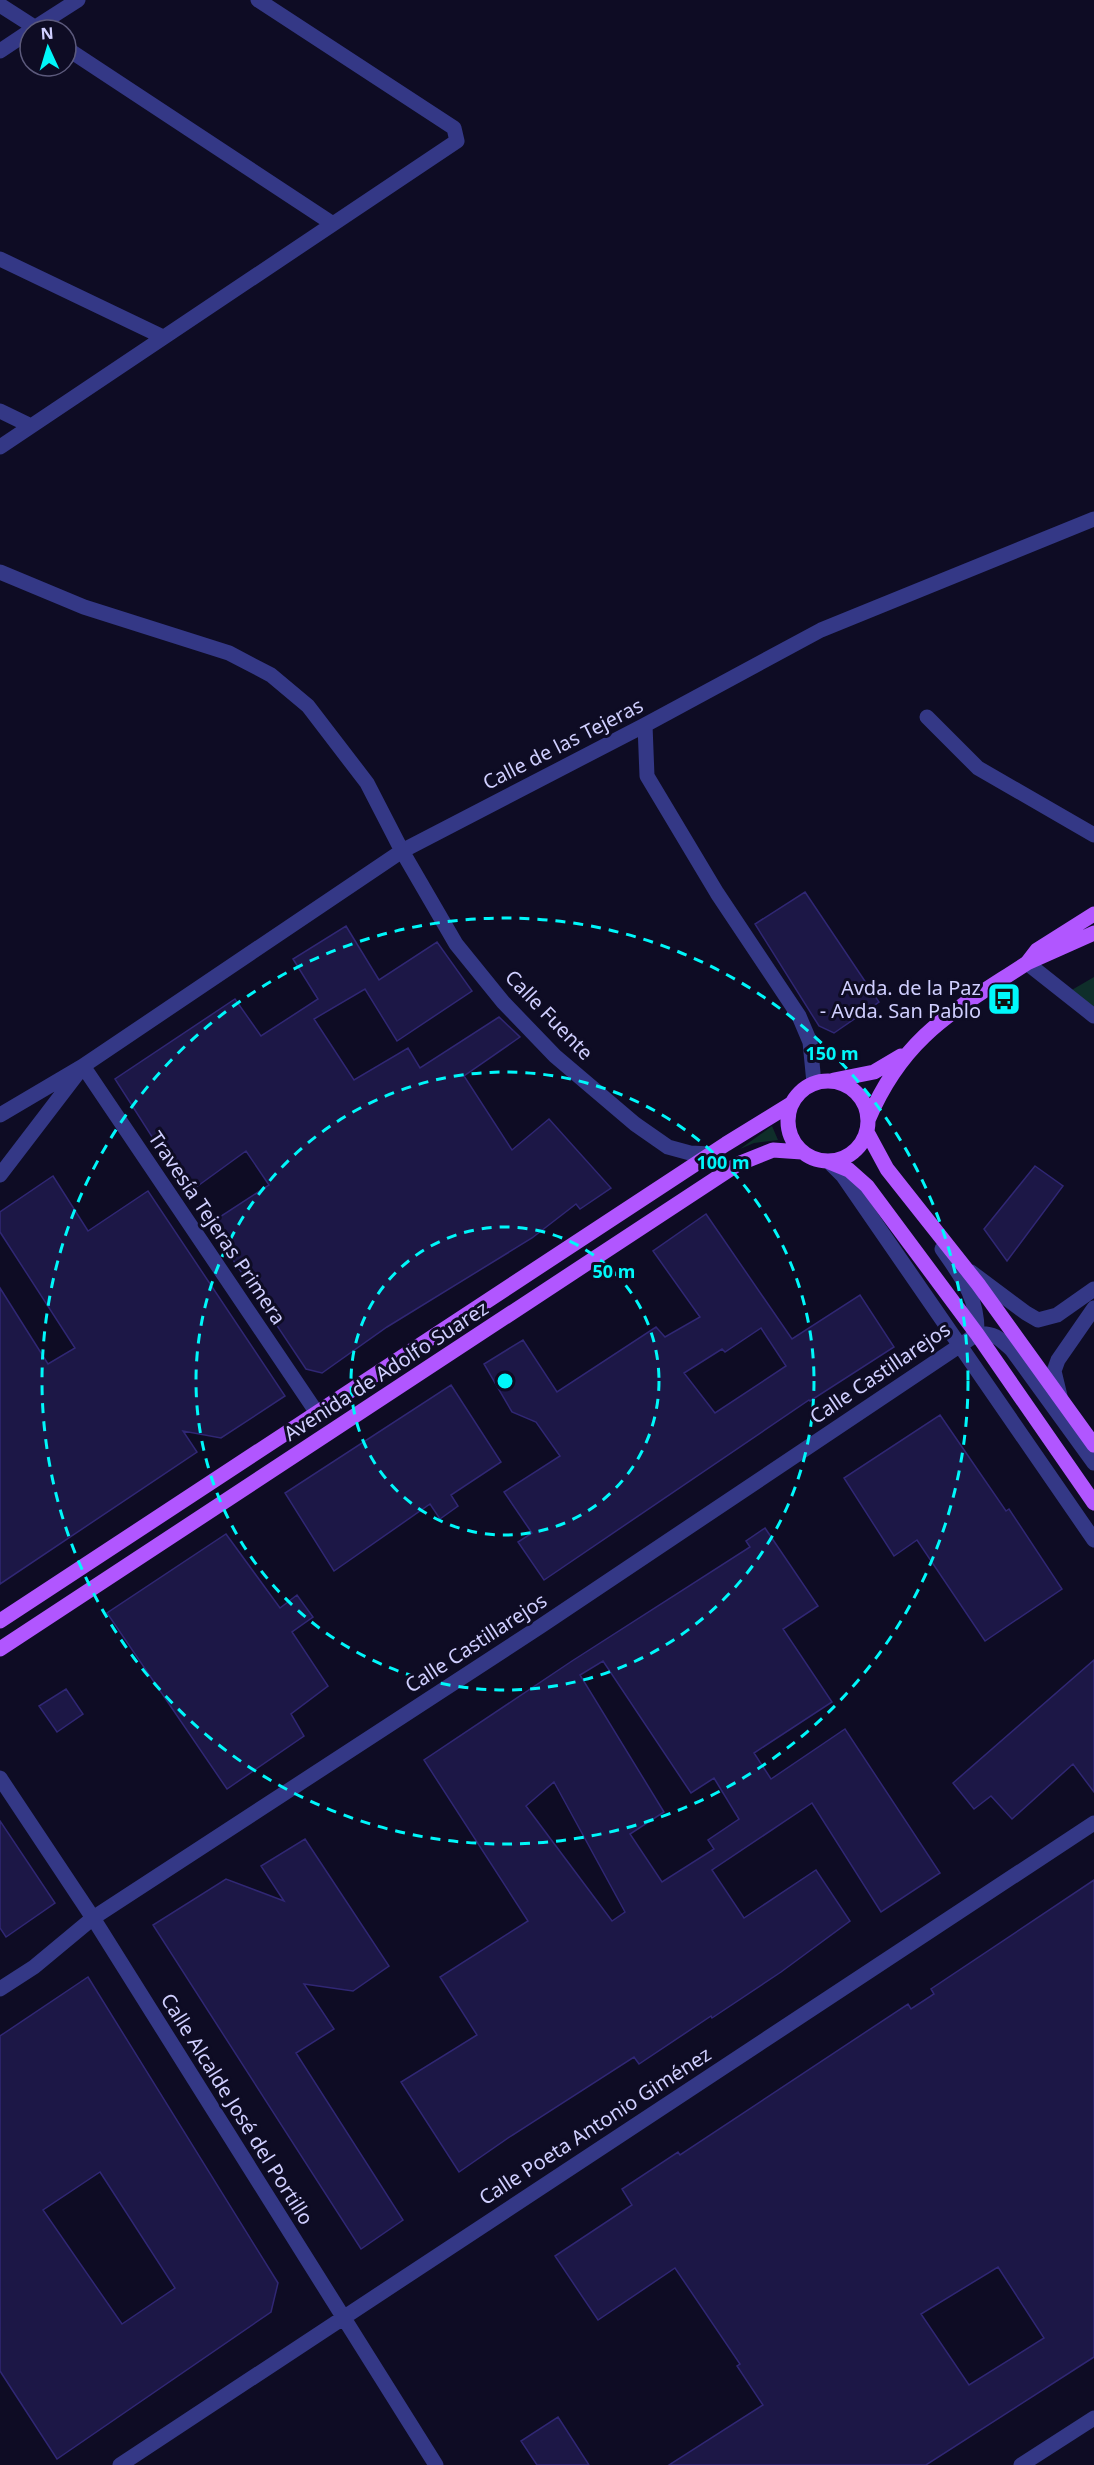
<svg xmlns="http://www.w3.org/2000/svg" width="1094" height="2465" viewBox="0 0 1094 2465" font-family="'Noto Sans',sans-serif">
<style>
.green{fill:#0f2e2a}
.building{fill:#1c1746;stroke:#302774;stroke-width:1.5;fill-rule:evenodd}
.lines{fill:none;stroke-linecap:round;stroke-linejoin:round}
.minor{stroke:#343886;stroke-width:15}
.major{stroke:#b156ff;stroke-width:15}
.ring{fill:none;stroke:#00f7fa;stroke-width:3;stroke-dasharray:10 8}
.labels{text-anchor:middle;stroke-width:6;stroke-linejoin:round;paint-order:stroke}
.street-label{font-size:20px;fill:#d0cfff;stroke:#0e0c24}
.poi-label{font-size:20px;fill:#d0cfff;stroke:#0e0c24;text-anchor:end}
.centre{fill:#00f7fa;stroke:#0e0c24;stroke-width:3}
.ring-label{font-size:18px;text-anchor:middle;font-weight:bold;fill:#00f7fa;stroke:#0e0c24;stroke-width:6;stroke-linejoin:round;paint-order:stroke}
</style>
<rect width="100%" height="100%" fill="#0e0c24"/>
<path class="green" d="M1094,977V1007L1070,991Z
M772,1126L778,1140L754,1143L740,1149Z"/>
<path class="building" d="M805,892L879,1002L834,1033L819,1026L755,924Z
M346,926L379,980L437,942L472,991L397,1041L365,989L314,1019L354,1080L408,1048L420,1068L499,1017L520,1037L464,1076L512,1150L549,1119L611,1188L580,1209L576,1204L532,1238L387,1327L322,1373L306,1369L209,1224L269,1185L246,1151L188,1193L115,1079L235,999L261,1036L318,999L293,959Z
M1035,1166L1063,1186L1007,1261L984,1229Z
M53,1176L88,1231L148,1191L285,1396L221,1438L183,1431L197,1452L0,1584V1288L48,1364L75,1348L0,1232V1212Z
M706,1214L792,1339L860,1295L894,1347L810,1401L809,1400L544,1580L518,1542L532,1533L504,1492L560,1456L536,1422L512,1412L484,1364L523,1340L557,1392L656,1327L665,1337L700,1317L653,1251ZM761,1328L786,1366L715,1413L684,1373L722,1349L725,1352Z
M451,1385L501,1462L451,1495L458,1506L440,1519L430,1504L334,1571L285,1493Z
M940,1415L1006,1511L1009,1509L1062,1589L985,1641L917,1540L894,1556L844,1478Z
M765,1528L818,1606L783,1629L832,1702L754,1753L771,1779L845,1729L940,1873L881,1912L812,1803L712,1870L744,1918L816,1870L850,1921L781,1972L712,2018L711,2016L639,2064L634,2057L511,2136L459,2172L401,2082L477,2035L440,1977L528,1921L424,1760L572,1661L750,1547L746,1541ZM603,1661L691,1793L714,1778L739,1819L708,1840L714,1849L662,1882L630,1834L664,1812L580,1675ZM554,1782L625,1912L612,1921L526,1806Z
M226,1534L280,1608L297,1595L313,1617L292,1632L328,1686L291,1714L304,1736L227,1789L107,1613Z
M1094,1660V1792L1073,1764L1012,1819L991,1796L974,1809L953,1783Z
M66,1689L83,1714L57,1732L39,1706Z
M0,1821L55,1903L6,1937L0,1928Z
M305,1839L389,1966L353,1991L304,1984L334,2029L296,2053L403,2220L361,2249L153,1925L226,1879L284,1901L261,1866Z
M1094,1880V2357L926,2465H669L763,2405L737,2366L740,2364L675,2268L598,2320L555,2256L632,2205L622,2189L678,2152L680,2155L908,2004L911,2009L934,1994L931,1989ZM998,2267L1044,2338L969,2385L921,2314Z
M88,1977L278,2283L271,2312L57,2459L0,2371V2036ZM100,2172L175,2288L122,2324L43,2210Z
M558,2417L589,2465H537L521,2441Z"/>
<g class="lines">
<path class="minor" d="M0,5L39,30
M31,30L78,0
M66,48L333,224
M0,51L30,31
M0,259L163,337
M0,411L31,426
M0,447L457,141L454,128L258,0
M0,572L84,607L229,653L271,675L308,706L367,783L402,851L456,944L503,1002L555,1056L635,1124L668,1147L690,1153L711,1154
M927,717L978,768L1094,835
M645,725L647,776L717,893L799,1016L810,1042L814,1083
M1027,963L1094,1016
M83,1066L317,1413
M0,1115L83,1066L402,851L645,725L821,630L1094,519
M830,1163L843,1176L1094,1540
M0,1175L78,1073
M942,1249C962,1278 978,1297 977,1334C994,1332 1000,1339 1012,1350L1094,1463
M971,1272L1026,1313L1038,1320L1057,1315L1094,1289
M1060,1396L1054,1371L1058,1360L1094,1308
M0,1778L93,1918L436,2465
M0,1989L34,1967L93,1918L541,1626L977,1334
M120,2465L1094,1823
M1021,2465L1094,2418"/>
<path class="major" d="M1094,914L1037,950L1027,963L1094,933
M834,1080L874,1072L901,1056
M788 1121a40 40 0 1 1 80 0a40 40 0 1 1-80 0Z
M868,1120C904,1035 954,1011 1027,963
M867,1132L887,1169L978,1284L1094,1445
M827,1161L849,1170L867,1186L977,1334L1094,1503
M0,1621L726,1144L791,1104
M0,1649L738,1164L773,1150L802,1152"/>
</g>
<g class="ring">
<circle cx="505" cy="1381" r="154"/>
<circle cx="505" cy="1381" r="309"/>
<circle cx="505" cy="1381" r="463"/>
</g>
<defs>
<symbol id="bus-square" viewBox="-11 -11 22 22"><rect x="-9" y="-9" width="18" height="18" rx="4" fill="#00f7fa" stroke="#0e0c24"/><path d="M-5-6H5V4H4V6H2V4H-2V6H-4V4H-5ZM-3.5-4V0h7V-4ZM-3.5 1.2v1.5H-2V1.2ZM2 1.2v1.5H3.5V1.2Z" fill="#111"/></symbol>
</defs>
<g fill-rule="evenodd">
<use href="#bus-square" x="985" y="980" width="38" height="38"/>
</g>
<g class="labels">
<g class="street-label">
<text transform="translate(563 744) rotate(-27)" y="7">Calle de las Tejeras</text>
<text transform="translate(549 1015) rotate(46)" y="7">Calle Fuente</text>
<text transform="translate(217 1228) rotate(56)" y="7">Travesía Tejeras Primera</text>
<text transform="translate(386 1371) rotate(-33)" y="7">Avenida de Adolfo Suarez</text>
<text transform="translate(880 1373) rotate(-34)" y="7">Calle Castillarejos</text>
<text transform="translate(476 1643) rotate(-33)" y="7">Calle Castillarejos</text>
<text transform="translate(237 2109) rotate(58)" y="7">Calle Alcalde José del Portillo</text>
<text transform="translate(595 2126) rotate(-33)" y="7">Calle Poeta Antonio Giménez</text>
</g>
<g class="poi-label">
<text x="981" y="995">Avda. de la Paz<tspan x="981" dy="23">- Avda. San Pablo</tspan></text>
</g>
</g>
<circle cx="505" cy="1381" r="9" class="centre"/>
<g class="ring-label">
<text x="832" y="1060">150 m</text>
<text x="723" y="1169">100 m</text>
<text x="614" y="1278">50 m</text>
</g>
<g transform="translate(48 48) rotate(356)"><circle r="28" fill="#0e0c24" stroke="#5c5a7c" stroke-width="1.5"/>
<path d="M0-4.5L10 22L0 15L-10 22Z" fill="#00f7fa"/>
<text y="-9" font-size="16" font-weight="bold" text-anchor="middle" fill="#d0cfff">N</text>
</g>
</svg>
